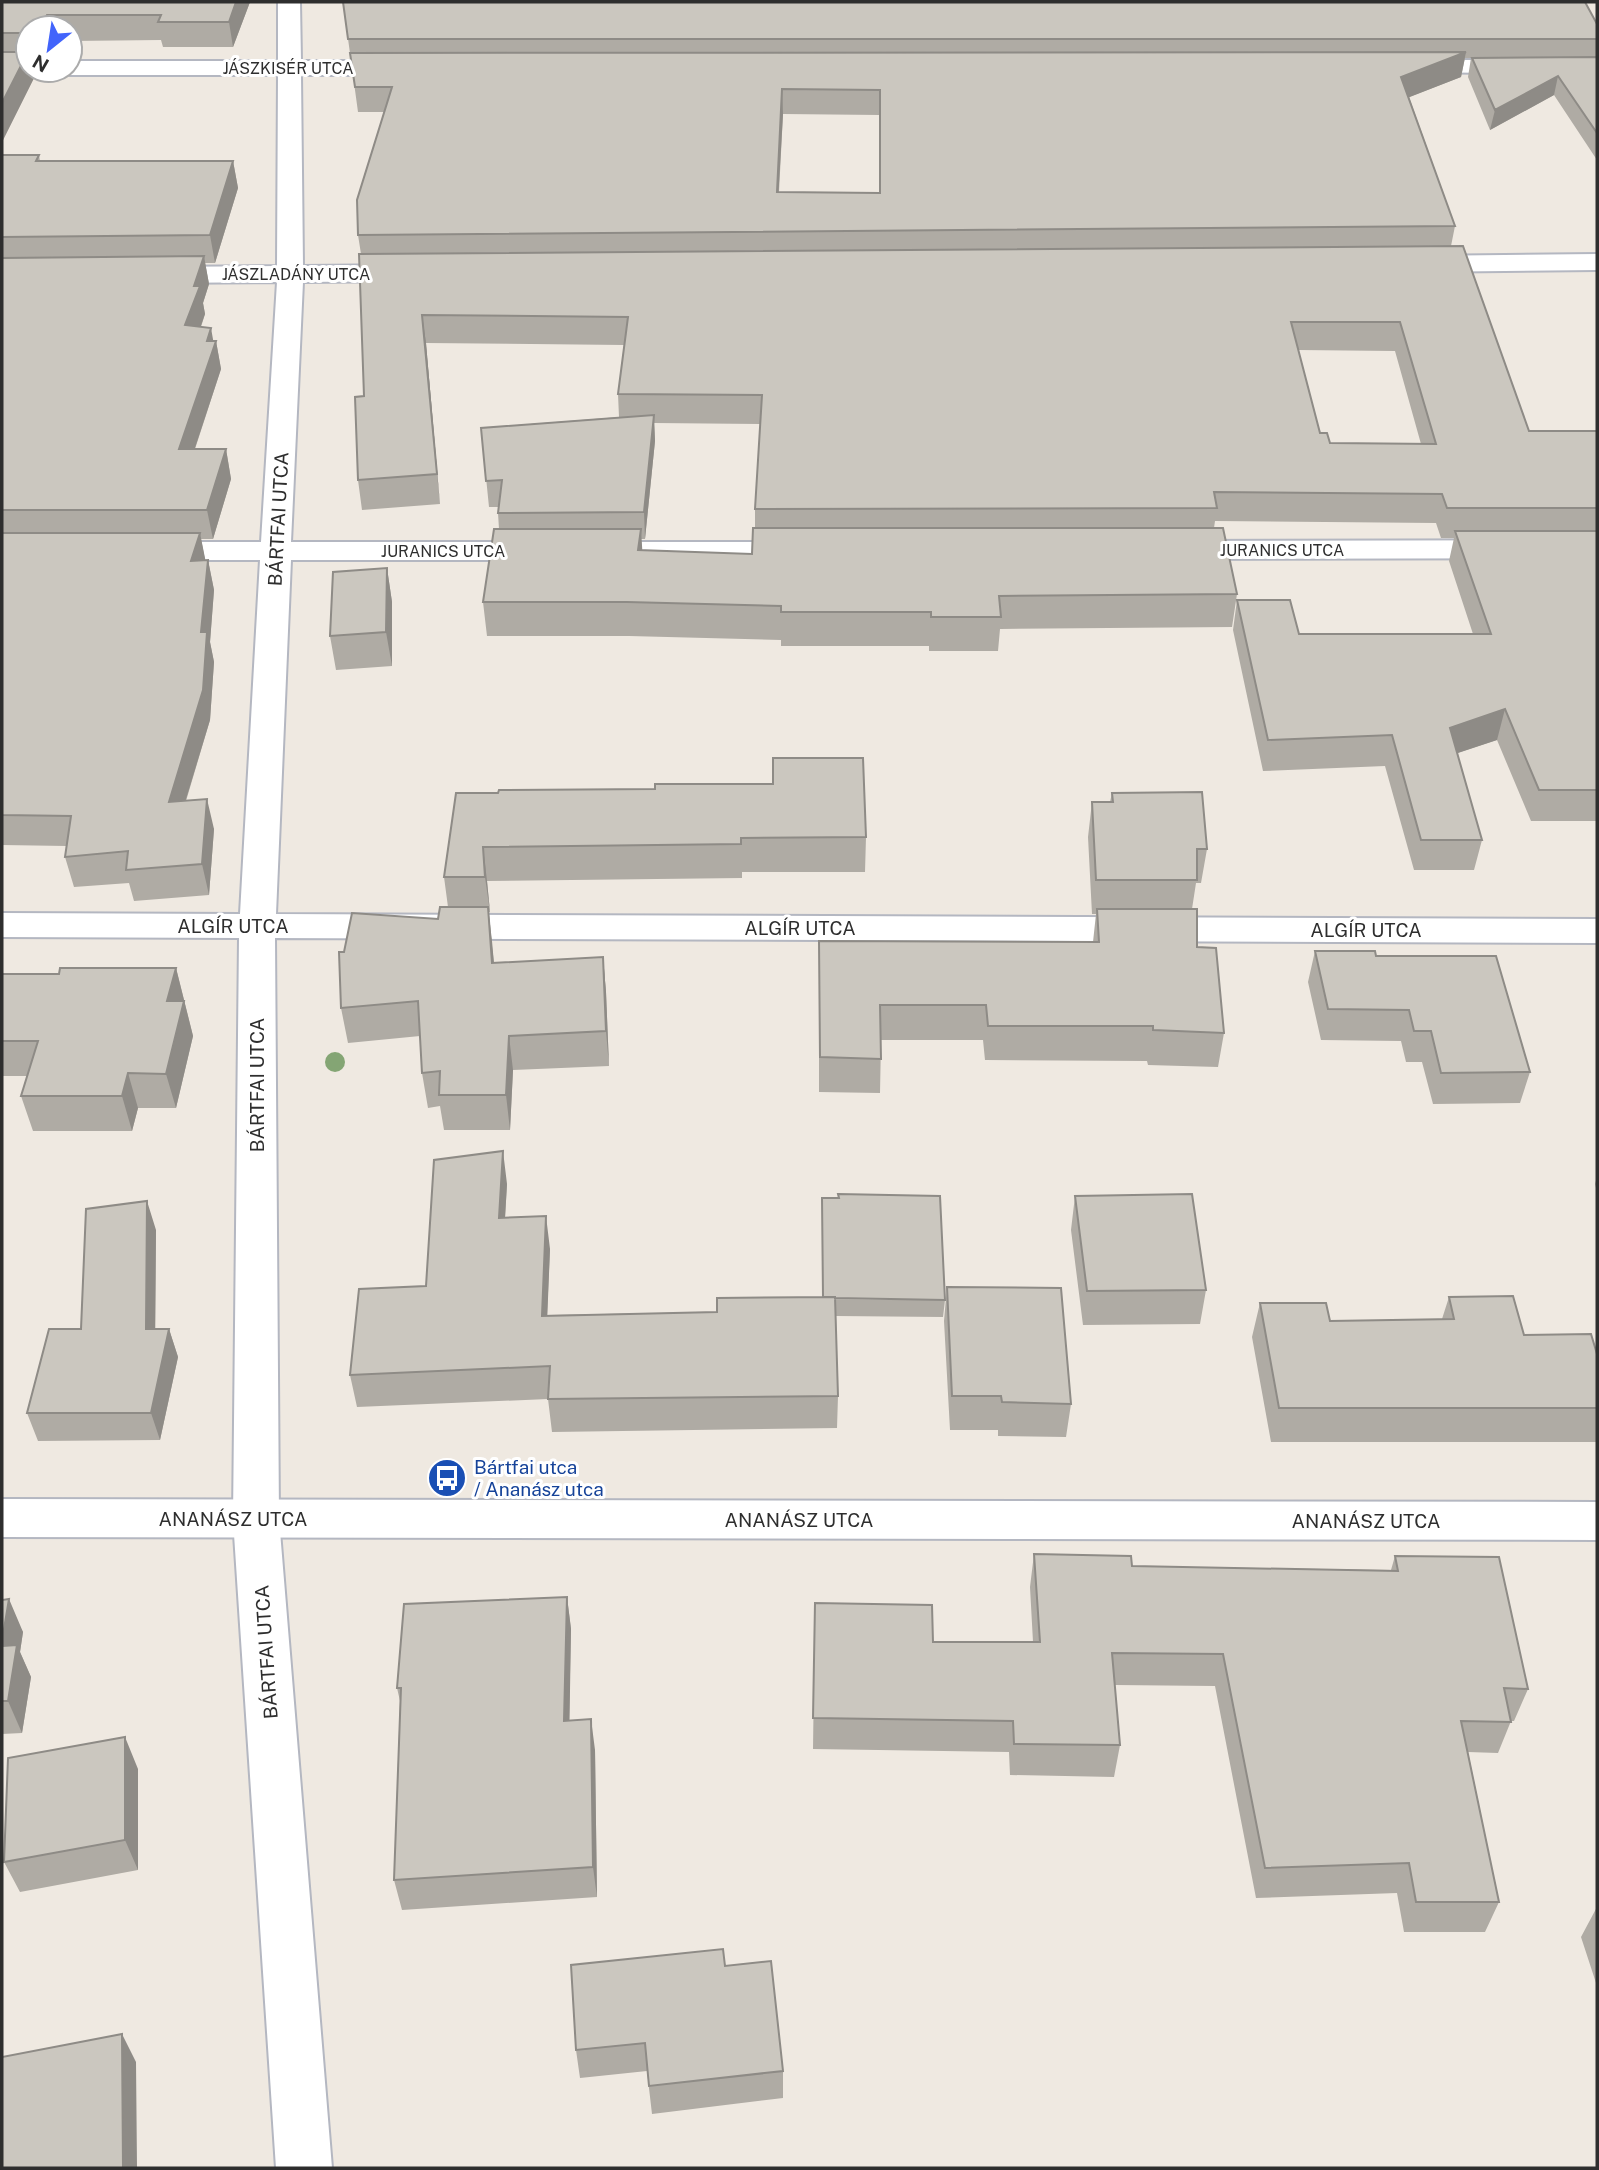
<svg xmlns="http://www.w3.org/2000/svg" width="1599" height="2170" viewBox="0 0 1599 2170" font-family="'Public Sans',sans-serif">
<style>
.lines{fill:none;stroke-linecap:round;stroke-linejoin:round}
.minor-casing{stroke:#b4b7c1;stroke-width:4}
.tertiary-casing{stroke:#b4b7c1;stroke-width:4}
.minor{fill:#fff;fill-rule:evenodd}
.tertiary{fill:#fff;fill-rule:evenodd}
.tree{fill:#84a574}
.wall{fill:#afaba4;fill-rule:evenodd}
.shaded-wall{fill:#8e8b86}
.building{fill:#cbc7bf;stroke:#8e8b86;stroke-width:2;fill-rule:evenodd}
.labels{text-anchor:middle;stroke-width:6;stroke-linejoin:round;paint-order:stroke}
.far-street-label{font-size:16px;fill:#2e2e2e;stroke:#fff}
.street-label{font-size:19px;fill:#2e2e2e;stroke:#fff}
.transit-label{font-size:19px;fill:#164399;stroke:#fff;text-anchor:start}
</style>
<rect width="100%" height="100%" fill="#efe9e1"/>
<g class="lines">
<defs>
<path id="minor" d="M278,2H300L301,61H405L413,63L416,68L413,73L405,75H301L303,266L412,265L421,268L425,273L421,278L412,281L303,282L291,542H542L553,545L557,551L553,557L542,560H291L276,914L1597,919V943L275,938L279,1519L332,2168H276L233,1519L239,938L2,937V913L240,914L260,560H150L139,557L135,551L139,545L150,542H261L277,282L154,283L145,280L141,275L145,270L154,267L277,266L278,75H70L60,70H70V61H278Z
M1410,60H1597V74L1402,72L1399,67L1402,62Z
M1597,254V270L1417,272L1408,269L1404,264L1408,259L1417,256Z
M1597,540V558L1176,559L1165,556L1161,550L1165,544L1176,541Z
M605,542H804L815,545L819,551L815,557L804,560H605L594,557L590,551L594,545Z"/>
<path id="tertiary" d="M2,1499L1597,1502V1540L2,1537Z"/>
</defs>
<use href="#minor" class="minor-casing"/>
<use href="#tertiary" class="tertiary-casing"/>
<use href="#minor" class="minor"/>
<use href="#tertiary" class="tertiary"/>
</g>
<circle class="tree" cx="335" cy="1062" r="10"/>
<path class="wall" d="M2,2H250L233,47H163L161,40L70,41V28H28V70L36,74L2,142Z
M343,2L1597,24V160L1554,95L1490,130L1468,77L1471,58H1465L1461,77L1409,97L1455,226L1451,246L1529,431H1597V821H1531L1497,740L1457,753L1482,840L1474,870H1414L1385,766L1263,771L1233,630L1237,600L1299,634H1473L1449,561L1454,538H1441L1436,523L1215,521L1214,528L1237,594L1232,627L1000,629L998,651H929V646H781V640L629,636H487L483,602L499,529L498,513V507H489L481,428L619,417L618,394L624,345L426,343L440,504L362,510L358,480L364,396L361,254L358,235L385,112H358ZM783,114L880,115L879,193L779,192ZM1298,350L1395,351L1421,444L1330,443L1320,433ZM654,423L760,424L755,509V528L752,554L642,550L641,539H645L655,441Z
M2,155H39L40,161H233L238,188L215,263H205L209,284L203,303L205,314L201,327L214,341H216L221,369L195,449H226L231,479L213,539H201L205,560H208L214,590L210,642L214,662L210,720L186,801L214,829L209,895L134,901L129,883L74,887L65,857L67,846L2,845Z
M387,568L392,602V666L336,670L330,636Z
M456,793L866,837L865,872H742V878L487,881L490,912H488L494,963L603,957L606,992L609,1066L513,1070L510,1130H444L440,1106L428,1108L422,1073L420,1036L348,1043L341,1008L344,952L438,919L448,907L444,877Z
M1112,793L1207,849L1201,883H1196L1192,909L1197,947L1224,1033L1218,1067L1148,1065L1147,1061L985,1060L983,1040H881L880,1093L819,1092V941L1093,942L1096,914H1092L1088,837L1092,802H1110Z
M1315,951L1376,956L1530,1072L1520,1103L1433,1104L1422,1062H1406L1401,1041L1321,1040L1308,982Z
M176,968L193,1036L176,1108H138L132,1131H33L21,1096L27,1076H2V974H59Z
M1597,1177V1192L1595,1184Z
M507,1184L505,1218L550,1249L547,1315L717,1312V1298L945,1300L943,1317L836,1316L838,1396L837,1428L552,1432L548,1399L357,1407L350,1375L426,1286Z
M1075,1196L1206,1290L1200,1324L1083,1325L1071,1230Z
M156,1230L155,1329H169L178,1357L160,1440L38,1441L27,1413L81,1329Z
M947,1287L1071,1404L1066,1437L998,1436V1430H950L944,1321Z
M1449,1297L1524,1335L1597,1354V1442H1271L1252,1337L1260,1303L1330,1321L1442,1319Z
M1034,1554L1132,1566L1391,1570L1395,1556L1528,1689L1514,1721H1511L1498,1753L1468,1752L1499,1902L1485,1932H1404L1397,1893L1256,1898L1215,1686L1115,1685L1120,1745L1114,1777L1010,1775L1009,1752L813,1749L815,1603L933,1642H1033L1030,1587Z
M567,1597L571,1629L569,1720L595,1750L597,1897L402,1910L394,1880L400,1701L397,1688Z
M2,1600L23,1632L20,1652L31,1677L22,1733L2,1734Z
M138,1769V1870L20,1892L4,1862Z
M1597,1907V1986L1581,1937Z
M725,1966L783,2071V2098L652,2114L647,2071L580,2078L576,2050Z"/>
<path class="shaded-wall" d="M236,2H250L233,47L229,22Z
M47,15L50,28H40Z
M28,52V70H35L36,74L2,142V103Z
M1466,52L1461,77L1397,102L1401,77Z
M1558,76L1554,95L1490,130L1495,110Z
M782,89L783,114L777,218V192Z
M233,161L238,188L215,263L210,235Z
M204,256L209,284L203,303L205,314L191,354L185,325L194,286Z
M422,315L426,343L440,504L437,474Z
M211,328L214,345L216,341L221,369L185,478L179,449L207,341Z
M654,415L655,441L645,539L644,512Z
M226,449L231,479L213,539L207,510Z
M641,529L643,562L638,550Z
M200,533L206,563L191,561Z
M208,560L214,590L210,642L214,662L210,720L176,832L169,802L201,632Z
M387,568L392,602V666L386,632Z
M1505,709L1497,740L1443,758L1450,728Z
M207,799L214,829L209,895L202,864Z
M483,847L487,881L490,912L485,877Z
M488,907L492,941L497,998L492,963Z
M603,957L606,992L609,1066L606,1031Z
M176,968L193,1036L176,1108L166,1074L167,1001Z
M509,1036L513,1070L510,1130L506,1095Z
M128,1073L138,1108L132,1131L122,1096Z
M503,1151L507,1184L503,1251L499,1218Z
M147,1201L156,1230L155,1357L146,1329Z
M546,1216L550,1249L546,1348L542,1316Z
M169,1329L178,1357L160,1440L151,1413Z
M567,1597L571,1629L569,1752L564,1721Z
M9,1599L23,1632L20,1652L31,1677L22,1733L8,1701L2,1648V1641Z
M591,1719L595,1750L597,1897L593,1867Z
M125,1737L138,1769V1870L125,1840Z
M122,2034L136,2062L137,2168H123Z"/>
<path class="building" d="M2,2H236L229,22H158L161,15H47L40,28H28V42L25,41L22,33H2Z
M343,2H1585L1597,24V39H348Z
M28,49V52L2,103V52H22Z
M1466,52L1401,77L1455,226L358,235L357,200L392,87H355L350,53ZM782,89L880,90V193L777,192Z
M1597,57V133L1558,76L1495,110L1472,58Z
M2,155H39L36,161H233L210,235L2,237Z
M1463,246L1529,431H1597V508H1447L1442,494L1214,492L1217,508L755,509L762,395L618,394L628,317L422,315L437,474L358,480L355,397L364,396L359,254ZM1291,322H1400L1436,444L1330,443L1327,433H1320Z
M204,256L194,286H200L185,325L211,328L207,341H216L179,449H226L207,510H2V258Z
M654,415L644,512L498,513L502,480L486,481L481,428Z
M753,528H1223L1237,594L999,596L1001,617H931V612H781V606L627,602H483L494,529H641L638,550L752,554Z
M1455,531H1597V790H1539L1505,709L1450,728L1482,840H1421L1392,735L1268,740L1237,600H1290L1299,634H1491Z
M2,533H200L191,561L208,560L201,632H207L203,690L169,802L207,799L202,864L126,870L128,851L65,857L71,816L2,815Z
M387,568L386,632L330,636L333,572Z
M773,758H863L866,837L741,838V844L483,847L485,877H444L456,793H498L499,790L655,789V784H773Z
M1202,792L1207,849H1197V880H1096L1092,802H1113L1112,793Z
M440,907H488L492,963L603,957L606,1031L509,1036L506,1095H439L440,1071L422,1073L418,1001L341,1008L339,952H344L352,913L438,919Z
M1097,909H1197V947L1216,948L1224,1033L1153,1030V1026H988L986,1005H880L881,1059L820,1057L819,941L1099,942Z
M1315,951H1375L1376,956H1496L1530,1072L1441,1073L1431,1031H1414L1409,1010L1328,1009Z
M60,968H176L167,1001H184L166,1074L128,1073L122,1096H21L38,1041H2V974H59Z
M503,1151L499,1218L546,1216L542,1316L717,1312V1298L835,1297L838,1396L548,1399L550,1366L350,1375L359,1289L426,1286L434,1160Z
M838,1194L940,1196L945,1300L835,1298V1297H823L822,1198H839Z
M1192,1194L1206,1290L1087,1291L1075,1196Z
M147,1201L146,1329H169L151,1413H27L49,1329H81L86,1209Z
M947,1287L1061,1288L1071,1404L1002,1402L1001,1396H952Z
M1513,1296L1524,1335L1591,1334L1597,1354V1408H1279L1260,1303H1326L1330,1321L1454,1319L1449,1297Z
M1034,1554L1131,1556L1132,1566L1398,1571L1395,1556L1499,1557L1528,1689L1504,1688L1511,1722L1461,1721L1499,1902H1416L1409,1863L1265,1868L1223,1654L1112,1653L1120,1745L1014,1744L1013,1721L813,1718L815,1603L932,1605L933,1642H1040Z
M567,1597L564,1721L591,1719L593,1867L394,1880L401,1688H397L404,1604Z
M9,1599L2,1641V1600Z
M17,1645L8,1701H2V1646Z
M125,1737V1840L4,1862L8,1758Z
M723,1949L725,1966L771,1961L783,2071L649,2086L645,2043L576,2050L571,1965Z
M122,2034L123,2168H2V2057Z"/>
<defs>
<symbol id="bus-disc" viewBox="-11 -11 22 22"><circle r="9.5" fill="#1a4fb4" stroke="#fff"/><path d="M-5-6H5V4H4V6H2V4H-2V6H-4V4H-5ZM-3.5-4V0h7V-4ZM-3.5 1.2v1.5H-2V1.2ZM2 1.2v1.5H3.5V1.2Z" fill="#fff"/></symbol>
</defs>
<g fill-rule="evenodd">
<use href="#bus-disc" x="425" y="1456" width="44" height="44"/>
</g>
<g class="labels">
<g class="far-street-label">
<text x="288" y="74">JÁSZKISÉR UTCA</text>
<text x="296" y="280">JÁSZLADÁNY UTCA</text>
<text x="1282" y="556">JURANICS UTCA</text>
<text x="443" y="557">JURANICS UTCA</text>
</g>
<g class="street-label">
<text transform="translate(278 519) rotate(-87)" y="7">BÁRTFAI UTCA</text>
<text x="233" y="933">ALGÍR UTCA</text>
<text x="800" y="935">ALGÍR UTCA</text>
<text x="1366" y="937">ALGÍR UTCA</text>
<text transform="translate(257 1085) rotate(-90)" y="7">BÁRTFAI UTCA</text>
<text x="233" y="1526">ANANÁSZ UTCA</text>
<text x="799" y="1527">ANANÁSZ UTCA</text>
<text x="1366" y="1528">ANANÁSZ UTCA</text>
<text transform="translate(266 1652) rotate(-94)" y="7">BÁRTFAI UTCA</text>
</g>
<g class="transit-label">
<text x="474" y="1474">Bártfai utca<tspan x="474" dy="22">/ Ananász utca</tspan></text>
</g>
</g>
<rect width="1599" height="2170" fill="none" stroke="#2e2e2e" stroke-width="7"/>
<g transform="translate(49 49) rotate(210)"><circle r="33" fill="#ffffff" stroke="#ababab" stroke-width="2"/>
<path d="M0-5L12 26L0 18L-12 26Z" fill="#4264fb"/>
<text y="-10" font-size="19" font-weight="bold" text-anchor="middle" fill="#2e2e2e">N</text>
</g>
</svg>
